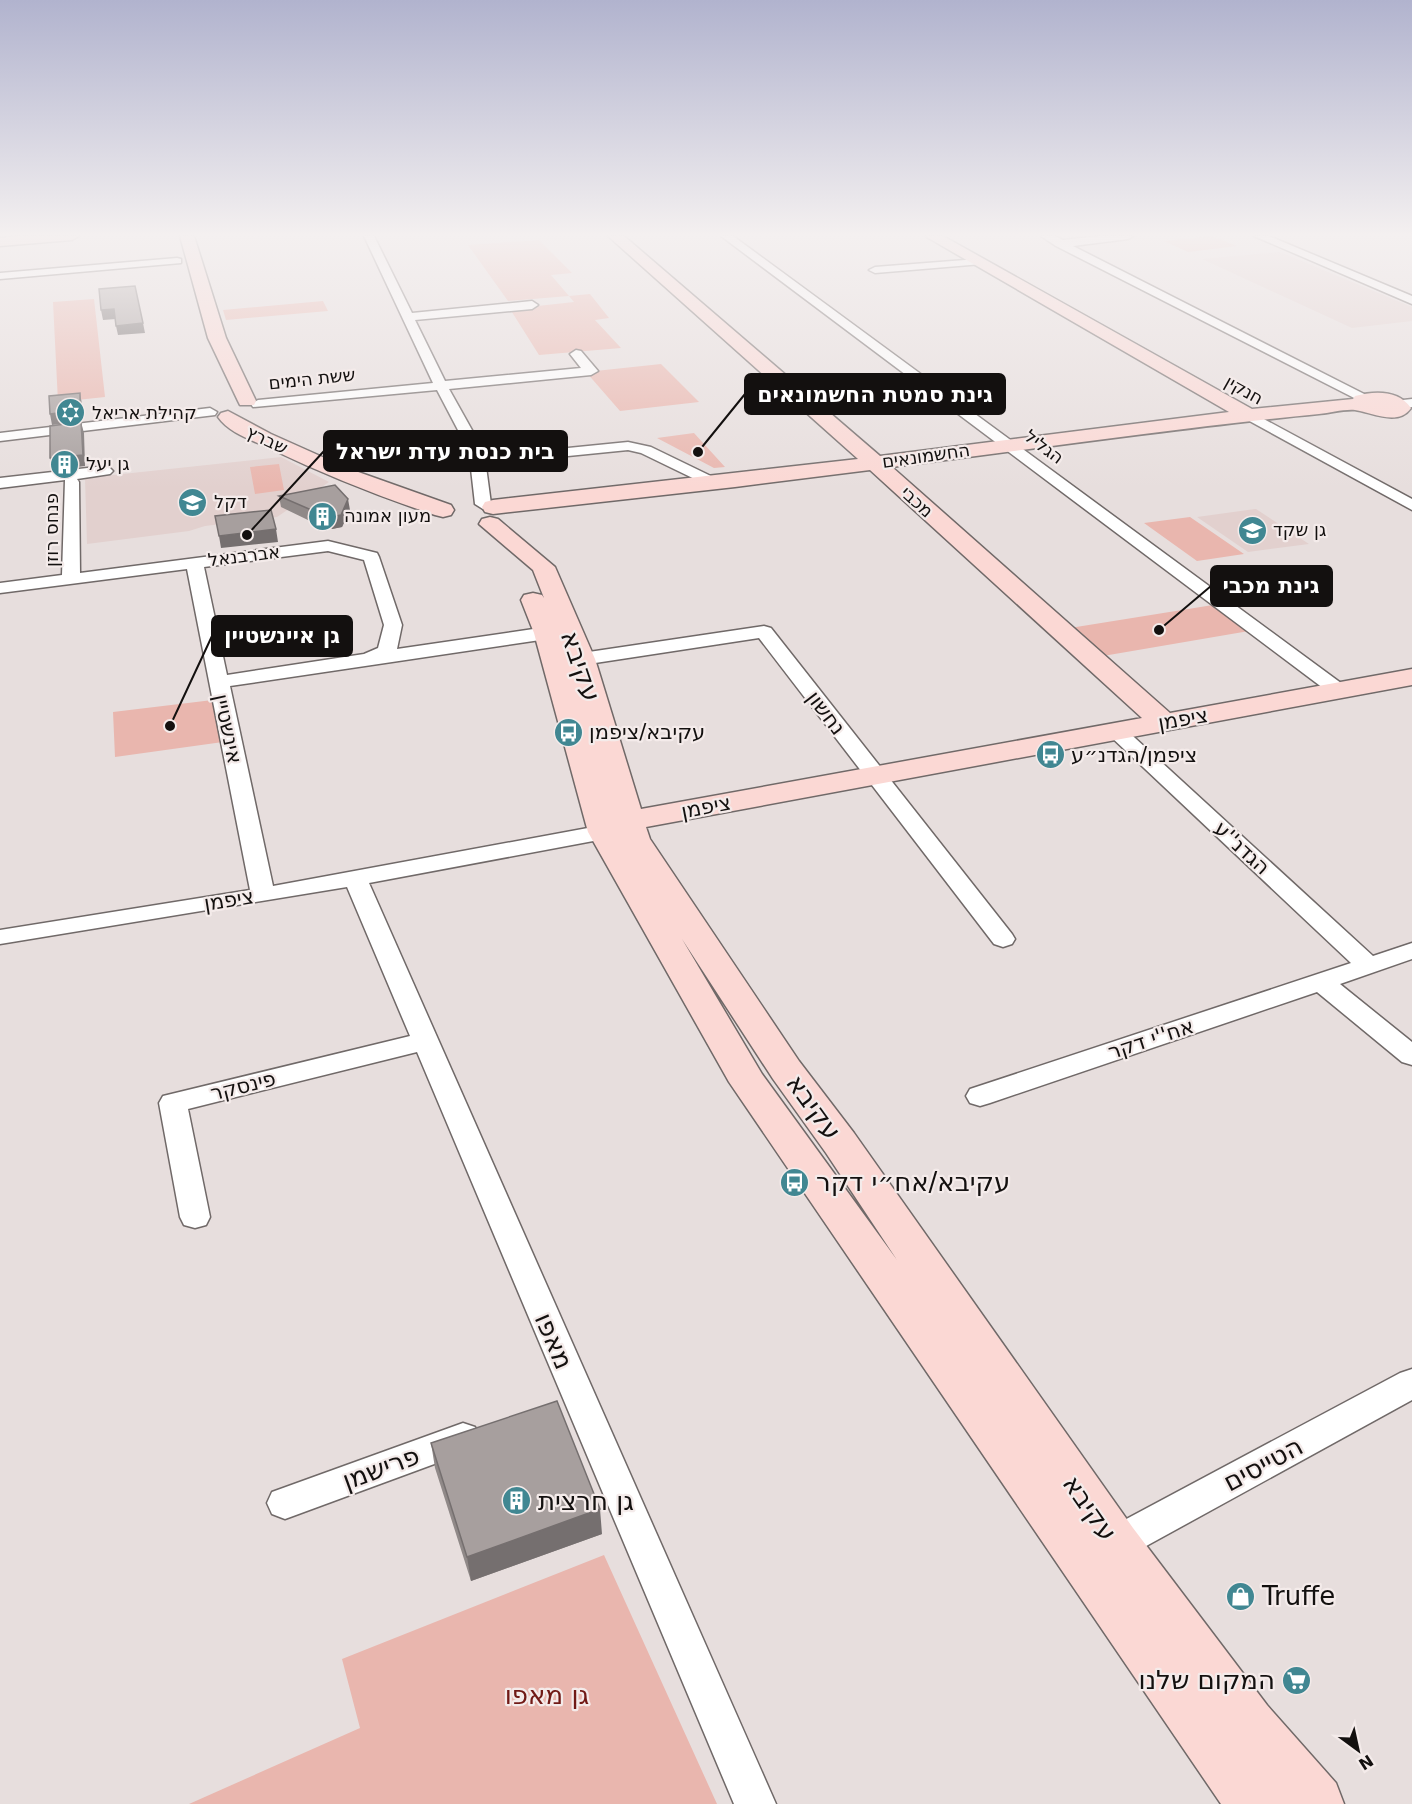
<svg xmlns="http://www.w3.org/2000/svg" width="1412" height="1804" viewBox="0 0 1412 1804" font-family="'DejaVu Sans','Noto Sans Hebrew',sans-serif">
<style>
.built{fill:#e2d0ce}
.green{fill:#e9b6ae}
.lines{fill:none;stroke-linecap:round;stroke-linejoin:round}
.street-casing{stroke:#706968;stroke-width:3}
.secondary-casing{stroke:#706968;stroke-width:3}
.street{fill:#fff;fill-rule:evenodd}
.secondary{fill:#fbd8d4;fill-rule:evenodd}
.wall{fill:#908988}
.shaded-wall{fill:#756f6f}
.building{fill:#a79f9e;stroke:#756f6f;stroke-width:1.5}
.labels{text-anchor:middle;stroke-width:4.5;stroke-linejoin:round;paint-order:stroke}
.far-street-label{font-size:18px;fill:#13100f;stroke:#f4ebea}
.far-poi-label{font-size:18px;fill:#13100f;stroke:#f4ebea;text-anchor:start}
.street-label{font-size:21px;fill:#13100f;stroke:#f4ebea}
.poi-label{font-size:21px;fill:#13100f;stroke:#f4ebea;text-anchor:start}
.near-street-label{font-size:26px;fill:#13100f;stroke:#f4ebea}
.near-poi-label{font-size:26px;fill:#13100f;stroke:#f4ebea;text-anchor:start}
.near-park-label{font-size:26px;fill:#711915;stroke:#f4ebea}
.leader{fill:none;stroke:#13100f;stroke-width:2}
.callout-dot{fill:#13100f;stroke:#f4ebea;stroke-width:2}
.callout{fill:#13100f;stroke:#13100f;stroke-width:2}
.callout-label{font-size:22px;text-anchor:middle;font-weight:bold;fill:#fff}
</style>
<rect width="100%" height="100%" fill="#e7dedd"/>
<path class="built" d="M1280,252L1412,307V321L1352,328L1202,259Z
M281,457L329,482L277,517L205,526L189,531L87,544L85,478Z
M1255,509H1256L1309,544L1248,552L1197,517Z"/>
<path class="green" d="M1212,236L1237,246L1188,252L1164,241Z
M539,240L572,273L551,275L569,296L590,294L609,318L595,320L621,348L539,355L510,309L574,302L569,296L508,301L468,245Z
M94,299L105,397L58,402L53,302Z
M323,301L328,311L226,320L223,310Z
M661,364L699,402L620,411L586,372Z
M694,433L725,467L714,468L657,438Z
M279,464L284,490L255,494L250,467Z
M1190,517L1244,554L1197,561L1144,523Z
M1213,605L1249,631L1103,656L1070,628Z
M221,699L230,741L115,757L113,712Z
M604,1555L717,1804H189L360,1728L342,1659Z"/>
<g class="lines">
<defs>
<path id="street" d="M364,236H374L412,313L532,301L538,305L532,309L415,320L445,381L581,368L570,354L576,350L581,351L598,371L591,375L449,389L482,448L494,453L508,454L628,442L651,447L717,479L720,482L717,485H707L641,453L628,450L508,462L485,459L491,504L483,509L475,504L469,451L437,390L253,407L251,404L258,400L433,383Z
M721,236H733L1345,686L1348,690L1345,694H1331Z
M1041,236H1055L1063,240L1099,236H1133L1128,239L1073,246L1374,399L1372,402H1362L1056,246Z
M1254,236H1269L1412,296V304Z
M177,258L181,259V263L0,279V273Z
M978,259L983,262L982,264L875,273L869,270L875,267Z
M1412,399V407L1399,408L1392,404L1394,401Z
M210,408L217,412L215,415L0,441V433Z
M1249,411L1412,499V510L1244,418L1242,415Z
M105,466L110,468L113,471L110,474L77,479L79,482L80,573L328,541L377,553L379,557L402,625L397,649L547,627L554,629L556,633L554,637L547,639L230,686L273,886L604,825L612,827L615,832L612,837L604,839L369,883L776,1804H734L417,1052L188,1109L210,1217L206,1225L195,1228L184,1225L180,1217L159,1103L163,1096L410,1036L347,887L0,944V930L250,890L187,569L0,593V583L62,575L65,480L0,488V478ZM328,551L364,560L384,625L378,648L364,654L227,675L204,567Z
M764,626L771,628L1012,934L1015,939L1012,944L1003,947L994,944L759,638L582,665L575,663L572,659L575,655L582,653Z
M1116,725L1123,727L1373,956L1412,943V959L1340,984L1412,1042V1065L1402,1062L1317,992L990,1103L980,1106L970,1103L966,1096L970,1089L1351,963L1109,735L1106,731L1109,727Z
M1412,1369V1400L1128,1556L1115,1561L1102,1556L1096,1544L1102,1532L1400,1373Z
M463,1423L475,1427L480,1438L475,1449L285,1519L272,1514L267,1503L272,1492Z"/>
<path id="secondary" d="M16,236H79L72,240L0,246V238Z
M180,236H194L226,338L256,401L254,405H240L238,401L208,338Z
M608,236H624L880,456L1229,412L925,236H943L1252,409L1353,399L1355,396C1375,391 1398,390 1411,408C1398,427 1371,412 1355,410C1344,409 1330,413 1319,414C1176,428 1034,449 892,467L1170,713L1412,669V685L646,827L650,839L799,1061L854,1133L1133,1528L1267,1705L1336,1783L1344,1804H1221L729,1082L588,832L534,633L521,600L524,595L533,593L542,595L544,598L533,570L479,524L482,519L490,517L498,519L555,567L595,659L641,809L1142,718L870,470L735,487L493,514L485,512L482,507L485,502L493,500L858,459ZM682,939L773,1079L826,1153L897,1260L762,1074Z
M228,411L271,434L347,468L451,505L454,510L451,515L443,517L435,515C378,496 323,474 269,448C252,440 229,433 218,417L221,413Z"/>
</defs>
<use href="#street" class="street-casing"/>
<use href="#secondary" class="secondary-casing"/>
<use href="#street" class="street"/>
<use href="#secondary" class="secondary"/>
</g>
<path class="wall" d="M279,496L350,510L342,527L332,529L322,520L310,521L281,507Z
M431,1443L602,1534L471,1581L435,1468Z"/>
<path class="shaded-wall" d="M114,309L116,319L103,320L101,310Z
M143,323L145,333L118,335L116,326Z
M80,393L82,404L83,421L52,425L50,414Z
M81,422L84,433L85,466L53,470L50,458Z
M348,499L350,510L342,527L332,529L330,517Z
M320,508L322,520L310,521L309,509Z
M276,529L278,542L221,548L219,536Z
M600,1509L602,1534L471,1581L467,1557Z"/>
<path class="building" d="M135,286L143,323L116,326L114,309L101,310L99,289Z
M80,393V410L50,414L49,396Z
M81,422L83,455L50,458V426Z
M335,485L348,499L341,515L330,517L320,508L309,509L279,496Z
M271,510L276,529L219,536L215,516Z
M557,1401L600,1509L467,1557L431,1443Z"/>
<linearGradient id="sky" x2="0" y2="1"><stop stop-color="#b1b3ce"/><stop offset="0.48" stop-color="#f4f0f0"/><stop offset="1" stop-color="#f4f0f0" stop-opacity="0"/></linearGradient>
<rect width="1412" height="489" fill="url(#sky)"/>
<defs>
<symbol id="synagogue-disc" viewBox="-11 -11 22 22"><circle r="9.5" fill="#418792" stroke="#f4ebea"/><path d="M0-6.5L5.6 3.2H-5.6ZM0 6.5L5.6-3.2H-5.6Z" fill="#fff"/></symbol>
<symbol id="building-disc" viewBox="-11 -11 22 22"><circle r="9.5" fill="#418792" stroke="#f4ebea"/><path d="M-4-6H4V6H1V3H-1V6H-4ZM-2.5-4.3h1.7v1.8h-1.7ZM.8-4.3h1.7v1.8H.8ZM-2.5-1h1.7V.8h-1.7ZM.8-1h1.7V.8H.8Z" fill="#fff"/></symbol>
<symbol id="school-disc" viewBox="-11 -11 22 22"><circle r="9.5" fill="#418792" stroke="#f4ebea"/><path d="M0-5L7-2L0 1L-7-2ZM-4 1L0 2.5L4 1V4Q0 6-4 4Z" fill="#fff"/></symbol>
<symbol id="bus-disc" viewBox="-11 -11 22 22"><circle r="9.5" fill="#418792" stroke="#f4ebea"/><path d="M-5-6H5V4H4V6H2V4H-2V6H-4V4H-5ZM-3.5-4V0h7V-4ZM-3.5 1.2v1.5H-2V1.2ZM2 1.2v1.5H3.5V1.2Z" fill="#fff"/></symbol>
<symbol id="shop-disc" viewBox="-11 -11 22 22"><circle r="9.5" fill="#418792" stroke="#f4ebea"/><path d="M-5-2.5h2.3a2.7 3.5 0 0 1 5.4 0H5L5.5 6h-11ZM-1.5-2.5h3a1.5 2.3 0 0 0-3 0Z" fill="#fff"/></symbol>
<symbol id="supermarket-disc" viewBox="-11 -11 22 22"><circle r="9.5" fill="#418792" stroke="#f4ebea"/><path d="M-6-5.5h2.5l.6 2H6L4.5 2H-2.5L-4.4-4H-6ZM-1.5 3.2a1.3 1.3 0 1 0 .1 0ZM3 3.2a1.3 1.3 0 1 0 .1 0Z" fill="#fff"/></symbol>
</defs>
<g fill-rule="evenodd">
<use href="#synagogue-disc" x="54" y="396" width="33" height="33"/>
<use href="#building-disc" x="48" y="448" width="33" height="33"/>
<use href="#school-disc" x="176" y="486" width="33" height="33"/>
<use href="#building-disc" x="306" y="500" width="33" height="33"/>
<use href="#school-disc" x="1236" y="514" width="33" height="33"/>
<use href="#bus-disc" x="552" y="716" width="33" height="33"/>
<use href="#bus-disc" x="1034" y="738" width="33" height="33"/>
<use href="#bus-disc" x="778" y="1166" width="33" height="33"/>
<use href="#building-disc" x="500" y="1484" width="33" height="33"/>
<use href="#shop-disc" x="1224" y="1580" width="33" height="33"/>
<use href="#supermarket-disc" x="1280" y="1664" width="33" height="33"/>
</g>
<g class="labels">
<g class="far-street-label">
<text transform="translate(312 379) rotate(-6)" y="6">ששת הימים</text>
<text transform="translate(1244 390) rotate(29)" y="6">חנקין</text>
<text transform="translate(267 440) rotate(25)" y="6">שברץ</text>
<text transform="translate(1044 447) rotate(37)" y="6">הגליל</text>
<text transform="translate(926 456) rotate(-8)" y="6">החשמונאים</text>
<text transform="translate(917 502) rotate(42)" y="6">מכבי</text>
<text transform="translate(52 530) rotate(-90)" y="6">פנחס רוזן</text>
<text transform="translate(244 556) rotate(-7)" y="6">אברבנאל</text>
</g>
<g class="far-poi-label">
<text x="92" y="419">קהילת אריאל</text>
<text x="86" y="470">גן יעל</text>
<text x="214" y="508">דקל</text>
<text x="344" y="522">מעון אמונה</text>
<text x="1273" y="536">גן שקד</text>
</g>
<g class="street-label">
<text transform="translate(826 713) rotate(53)" y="7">נחשון</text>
<text transform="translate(1183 719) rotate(-10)" y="7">ציפמן</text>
<text transform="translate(228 729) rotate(78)" y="7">אינשטיין</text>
<text transform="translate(706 807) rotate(-11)" y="7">ציפמן</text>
<text transform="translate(1242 848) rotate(43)" y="7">הגדנ''ע</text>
<text transform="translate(229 900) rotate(-9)" y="7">ציפמן</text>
<text transform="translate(1151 1039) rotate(-18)" y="7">אח''י דקר</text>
<text transform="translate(243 1086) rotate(-14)" y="7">פינסקר</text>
</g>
<g class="poi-label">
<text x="589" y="739">עקיבא/ציפמן</text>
<text x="1071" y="762">ציפמן/הגדנ״ע</text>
</g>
<g class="near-street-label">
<text transform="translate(581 666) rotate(71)" y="9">עקיבא</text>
<text transform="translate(814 1107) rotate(54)" y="9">עקיבא</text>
<text transform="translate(554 1341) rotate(67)" y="9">מאפו</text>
<text transform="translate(1263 1464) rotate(-28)" y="9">הטייסים</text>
<text transform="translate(381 1468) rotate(-20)" y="9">פרישמן</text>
<text transform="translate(1090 1508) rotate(55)" y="9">עקיבא</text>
</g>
<g class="near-poi-label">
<text x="816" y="1191">עקיבא/אח״י דקר</text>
<text x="538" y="1510">גן חרצית</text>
<text x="1262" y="1605">Truffe</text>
<text x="1275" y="1689" text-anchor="end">המקום שלנו</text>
</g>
<g class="near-park-label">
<text x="547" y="1704">גן מאפו</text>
</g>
</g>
<path class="leader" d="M698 452L745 394M247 535L324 451M1159 630L1211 586M170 726L212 636"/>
<g class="callout-dot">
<circle cx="698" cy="452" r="6"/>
<circle cx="247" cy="535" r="6"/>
<circle cx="1159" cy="630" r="6"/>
<circle cx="170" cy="726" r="6"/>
</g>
<g class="callout">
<rect x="745" y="374" width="260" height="40" rx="6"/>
<rect x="324" y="431" width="243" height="40" rx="6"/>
<rect x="1211" y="566" width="121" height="40" rx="6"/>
<rect x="212" y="616" width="140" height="40" rx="6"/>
</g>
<g class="callout-label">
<text x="875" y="402">גינת סמטת החשמונאים</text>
<text x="445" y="459">בית כנסת עדת ישראל</text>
<text x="1271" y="593">גינת מכבי</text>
<text x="282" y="643">גן איינשטיין</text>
</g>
<g transform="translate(1358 1750) rotate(147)" stroke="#f4ebea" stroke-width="4.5" paint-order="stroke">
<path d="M0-4.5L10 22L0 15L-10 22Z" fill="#13100f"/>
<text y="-9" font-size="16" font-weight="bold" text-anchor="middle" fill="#13100f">N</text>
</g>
</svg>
